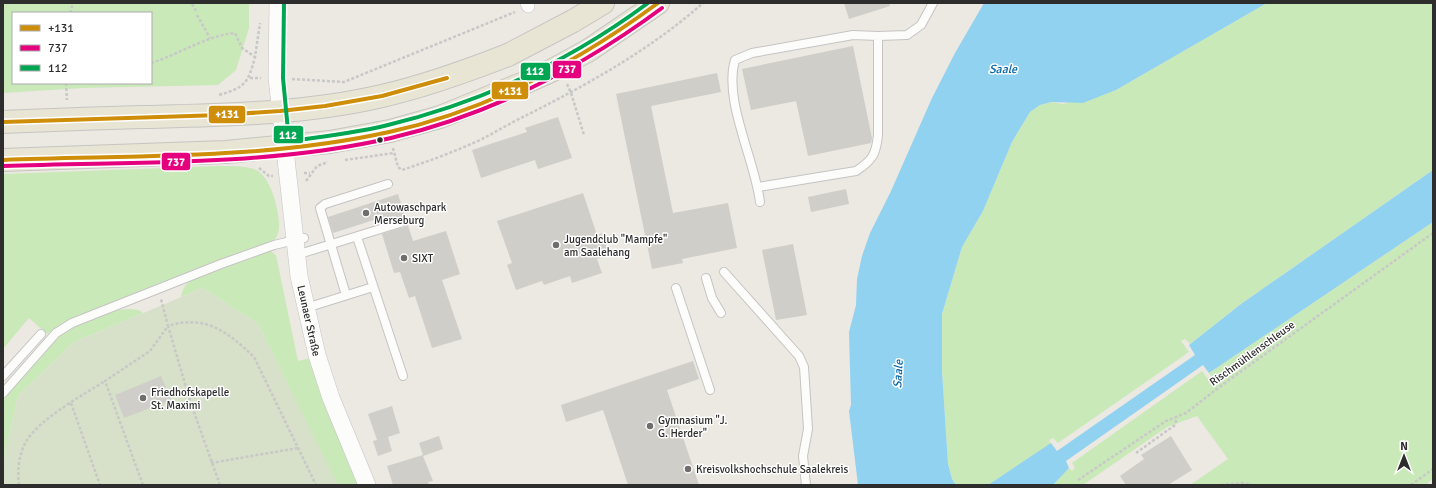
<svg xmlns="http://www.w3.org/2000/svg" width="1436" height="488" viewBox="0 0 1436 488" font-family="Signika,sans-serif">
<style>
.green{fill:#cae9b9;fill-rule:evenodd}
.cemetery{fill:#d7e1c9}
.water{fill:#92d2f1}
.building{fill:#d0cec9}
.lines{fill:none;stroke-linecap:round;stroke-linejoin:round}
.service-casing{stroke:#c5c4c3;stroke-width:10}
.pedestrian-casing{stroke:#c5c4c3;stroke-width:14}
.minor-casing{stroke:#c5c4c3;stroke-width:18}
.primary-casing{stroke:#c6c5c3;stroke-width:24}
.path{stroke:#c8c8c8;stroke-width:2.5;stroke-dasharray:3 2;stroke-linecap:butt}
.service{stroke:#fcfcfb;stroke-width:8}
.pedestrian{stroke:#fcfcfb;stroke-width:13}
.minor{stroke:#fcfcfb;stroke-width:17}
.primary{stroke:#e9e5d4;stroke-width:22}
.primary-bridge-casing{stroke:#c6c5c3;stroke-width:24;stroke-linecap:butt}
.primary-bridge{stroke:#e9e5d4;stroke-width:22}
.bus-1-casing{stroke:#fff;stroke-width:7}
.bus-2-casing{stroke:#fff;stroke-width:7}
.bus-3-casing{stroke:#fff;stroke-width:7}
.bus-1{stroke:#cf8e09;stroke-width:4}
.bus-2{stroke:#e5007d;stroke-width:4}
.bus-3{stroke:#00a651;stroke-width:4}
.bus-dot{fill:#2d2d2d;stroke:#fff;stroke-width:1.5}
.poi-dot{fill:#706e6c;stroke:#fff;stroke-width:1.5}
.labels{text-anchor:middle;stroke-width:3;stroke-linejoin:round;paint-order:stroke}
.poi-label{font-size:11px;fill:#2d2d2d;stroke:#fff;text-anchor:start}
.street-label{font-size:11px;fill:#2d2d2d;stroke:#fff}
.water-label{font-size:12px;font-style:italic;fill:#0366ab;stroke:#fff}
.line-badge{stroke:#fff;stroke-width:1.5}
.badge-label{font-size:11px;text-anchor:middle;font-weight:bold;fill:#fff}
</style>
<rect width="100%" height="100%" fill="#ece8e2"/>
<path class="green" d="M3,3H249V28L236,70L218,85L83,88L3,93ZM13,13H151V83H13Z
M1267,3H1433V170L1241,304L1190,344L1185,339L1181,341L1189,352L1058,443L1053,438L1049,440L1051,444L988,485H956L952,479L948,464L942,371V314L962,247L983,211L1012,142L1030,112L1040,105L1051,102L1063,104L1116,90Z
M218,166C230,166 248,165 258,171C271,179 280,212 279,227C279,232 277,237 274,241L70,319L47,334L29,318L3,349V174Z
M1433,222V479L1425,485H1190L1228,459L1197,416L1167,427L1083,485H1053L1069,468L1072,471L1075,468L1072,463L1202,371L1208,379L1211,376L1209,373Z
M269,250L276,255L298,361L311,358L359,485H337L258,324L203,288L181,297C183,288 185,284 193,279Z
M129,309L139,310L143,313L74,342L18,396L3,462V400L59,335L75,326L118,310Z"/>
<path class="cemetery" d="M203,288L258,324L338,485H3V462L18,396L74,342Z"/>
<path class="water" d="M984,3H1267L1116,90L1083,103L1051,102L1040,105L1030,112L1012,142L983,211L962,247L942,314V371L948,464L952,479L956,485H858L849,411L851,405L849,332L856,305L857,279L862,256L870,233L891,191L932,98L955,53Z
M1433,170V222L1209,373L1203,365L1066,461L1069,468L1053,485H988L1051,443L1057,451L1195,355L1189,345L1241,304Z"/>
<path class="building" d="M844,3H889L890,6L849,19Z
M853,46L872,138L871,143L808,156L796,101L751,110L742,69Z
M717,73L721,92L651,106L673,213L728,203L737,248L682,259L683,263L652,269L616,94Z
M558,117L572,158L538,169L535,160L481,178L472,150L527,132L525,128Z
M846,189L849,204L811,212L808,197Z
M583,193L597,235L602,233L609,255L597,259L602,273L572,283L570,276L544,285L542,281L516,290L507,265L512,263L497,221Z
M398,194L413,241L446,231L460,274L442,280L462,339L432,348L415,296L409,298L400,272L394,273L382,234L404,227L405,224L403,219L398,218L378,224L377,219L333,233L328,217Z
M793,244L807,315L776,320L762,250Z
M693,361L699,379L667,390L699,485H628L603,410L566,422L561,405Z
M161,376L171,400L124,418L115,395Z
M392,406L400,433L385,438L388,437L392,451L378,456L373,441L377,440L368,414Z
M439,436L443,449L423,456L433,481L428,482L429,485H393L387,466L423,455L419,443Z
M1171,436L1192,470L1168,485H1126L1120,476L1144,459L1141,455Z"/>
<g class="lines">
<defs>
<path id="service" d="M758,187L856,171C873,160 876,154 878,135V36
M760,202C755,160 723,100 735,60L752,53L853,35L878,36L907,35L921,25L933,3
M357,237L403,376
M296,255L400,223
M724,272L799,356L804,367L808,429L803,456L806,485
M706,278L712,298L721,313
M676,288L710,390
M346,295L320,208L325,204L388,184
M306,308L373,287
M3,376L41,334
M3,393L56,333L72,323L221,264L274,245L304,238"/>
<path id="pedestrian" d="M527,3L528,6"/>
<g id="minor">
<path id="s1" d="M278,3L277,78L299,276L317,355L331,398L367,485"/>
</g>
<path id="primary" d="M573,21L603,3
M589,50L658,3
M3,122C50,120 98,118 145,117C224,115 305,114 382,96C426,86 467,71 508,55
M3,160L226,152L330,142L390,131L440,117L524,83"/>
</defs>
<use href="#service" class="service-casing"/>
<use href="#pedestrian" class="pedestrian-casing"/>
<use href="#minor" class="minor-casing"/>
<use href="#primary" class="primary-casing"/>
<path class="path" d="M192,4L196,11
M70,13L73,3
M197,15L210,38
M151,63C180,54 205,36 235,33L242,48L255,57L260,23
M250,78H261
M292,79L344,82L515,12
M66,83L67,100
M567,84L571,93L584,135
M219,95C246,87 248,83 255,57
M393,148L398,167L402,170C429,161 457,151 484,138C499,130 514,121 529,114C592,82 651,49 703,3
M345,160L394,153
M259,168L269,176H273
M304,173H310
M306,181L317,166L328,162
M71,403L100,485
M1136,453L1175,425L1177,417
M211,463L298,448
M1078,480L1166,421L1186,413L1218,388L1433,233
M19,485C17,470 19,453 27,440C41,418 83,395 105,381
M143,485L105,381L150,351L168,326L161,299
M220,485L191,404L168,326C205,314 228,332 254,357L316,485
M1221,485L1244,483L1252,485
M1411,485L1433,469"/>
<use href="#service" class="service"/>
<use href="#pedestrian" class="pedestrian"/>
<use href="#minor" class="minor"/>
<use href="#primary" class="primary"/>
<defs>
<path id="primary-bridge" d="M508,55L573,21
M524,83L551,71L589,50"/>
</defs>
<use href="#primary-bridge" class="primary-bridge-casing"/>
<use href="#primary-bridge" class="primary-bridge"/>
<defs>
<path id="bus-1" d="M3,122L221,115L280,111L325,106L382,96L447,78
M3,160C131,155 263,160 389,132C486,111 578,62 658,3"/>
<path id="bus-2" d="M3,166C132,161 265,167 391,138C489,115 581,68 662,8"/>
<path id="bus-3" d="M284,3L283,78L289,141C322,137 356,133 388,125C482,102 570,61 648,3"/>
</defs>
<use href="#bus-1" class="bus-1-casing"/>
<use href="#bus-2" class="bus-2-casing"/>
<use href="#bus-3" class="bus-3-casing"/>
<use href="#bus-1" class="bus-1"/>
<use href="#bus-2" class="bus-2"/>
<use href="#bus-3" class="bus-3"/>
</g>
<circle class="bus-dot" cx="380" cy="140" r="3.5"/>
<g class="poi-dot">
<circle cx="366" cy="213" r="4"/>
<circle cx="556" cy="245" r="4"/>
<circle cx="404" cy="258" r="4"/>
<circle cx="143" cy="398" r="4"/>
<circle cx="650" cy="426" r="4"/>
<circle cx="688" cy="469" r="4"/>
</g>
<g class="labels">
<g class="poi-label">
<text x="374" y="211">Autowaschpark<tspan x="374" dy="13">Merseburg</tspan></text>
<text x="564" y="243">Jugendclub "Mampfe"<tspan x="564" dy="13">am Saalehang</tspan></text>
<text x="412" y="262">SIXT</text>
<text x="151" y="396">Friedhofskapelle<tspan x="151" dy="13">St. Maximi</tspan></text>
<text x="658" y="424">Gymnasium "J.<tspan x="658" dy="13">G. Herder"</tspan></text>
<text x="696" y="473">Kreisvolkshochschule Saalekreis</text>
</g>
<g class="street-label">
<text dy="4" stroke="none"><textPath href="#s1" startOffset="320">Leunaer Straße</textPath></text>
<text transform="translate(1252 353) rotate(-36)" y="4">Rischmühlenschleuse</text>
</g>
<g class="water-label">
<text x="1003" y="73">Saale</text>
<text transform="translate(898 374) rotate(-87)" y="4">Saale</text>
</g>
</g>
<g class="line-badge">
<rect x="552" y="60" width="30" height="19" rx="4" fill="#e5007d"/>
<rect x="520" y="62" width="31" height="19" rx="4" fill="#00a651"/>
<rect x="491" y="81" width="38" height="19" rx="4" fill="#cf8e09"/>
<rect x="208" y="105" width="38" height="19" rx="4" fill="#cf8e09"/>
<rect x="273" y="125" width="31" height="19" rx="4" fill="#00a651"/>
<rect x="161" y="152" width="30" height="19" rx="4" fill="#e5007d"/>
</g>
<g class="badge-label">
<text x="567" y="73">737</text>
<text x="535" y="75">112</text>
<text x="510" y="95">+131</text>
<text x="227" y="118">+131</text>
<text x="288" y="139">112</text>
<text x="176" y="166">737</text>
</g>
<rect width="1436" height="488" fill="none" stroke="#2d2d2d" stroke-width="8"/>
<rect x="12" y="12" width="140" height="72" fill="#ffffff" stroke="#ababab"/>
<rect x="20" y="25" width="20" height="6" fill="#cf8e09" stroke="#ababab"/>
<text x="48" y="32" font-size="12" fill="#2d2d2d">+131</text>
<rect x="20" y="45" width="20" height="6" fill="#e5007d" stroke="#ababab"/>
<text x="48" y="52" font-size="12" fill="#2d2d2d">737</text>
<rect x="20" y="65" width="20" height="6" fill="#00a651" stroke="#ababab"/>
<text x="48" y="72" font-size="12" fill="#2d2d2d">112</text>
<g transform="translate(1404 456)" stroke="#ffffff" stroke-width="3" paint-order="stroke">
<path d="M0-3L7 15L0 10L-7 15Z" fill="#2d2d2d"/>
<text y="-6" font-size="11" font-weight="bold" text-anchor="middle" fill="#2d2d2d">N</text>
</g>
</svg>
